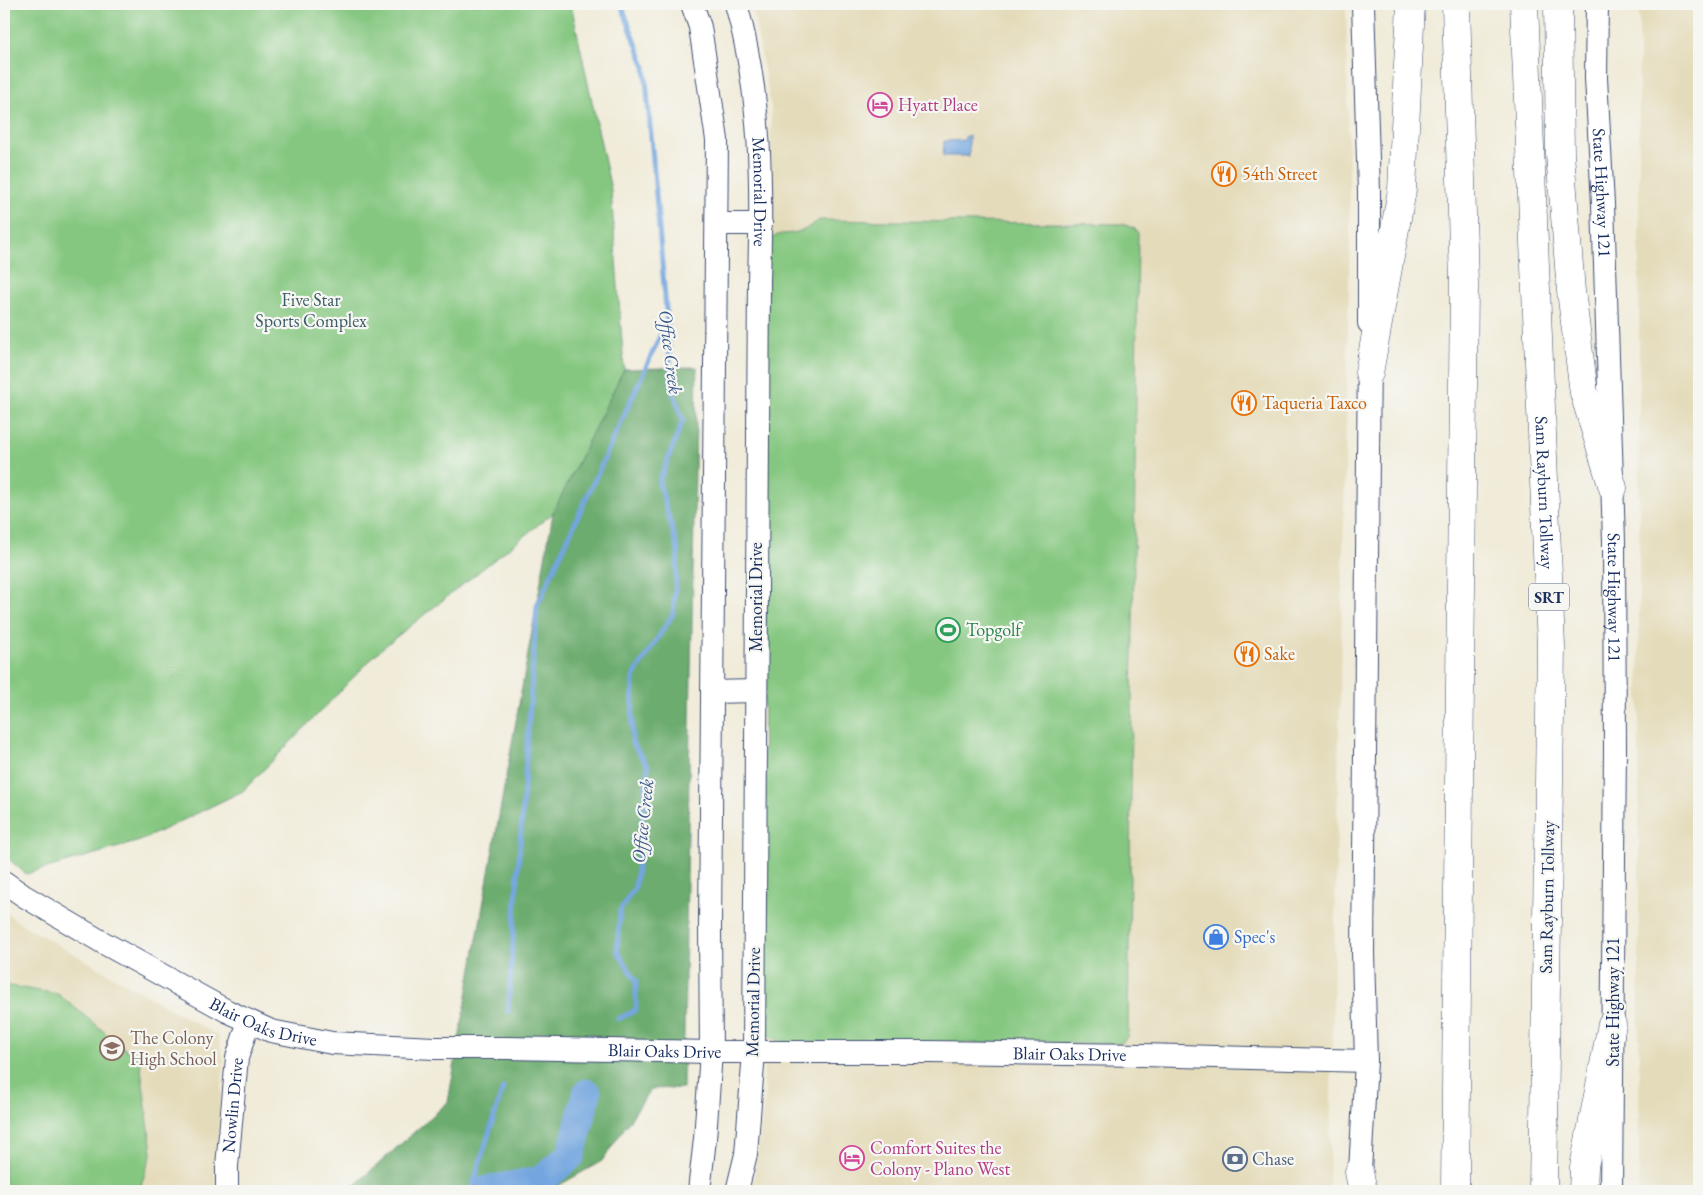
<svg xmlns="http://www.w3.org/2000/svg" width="1703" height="1195" viewBox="0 0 1703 1195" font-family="'EB Garamond',serif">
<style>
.built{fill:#e4dbba}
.green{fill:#85c780;stroke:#507b6f}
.forest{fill:#6cac6e;stroke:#446e66}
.water{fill:#73a6df;stroke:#476a9e}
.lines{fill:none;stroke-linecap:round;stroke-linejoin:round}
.stream{stroke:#73a6df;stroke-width:5}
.river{stroke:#73a6df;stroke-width:29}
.secondary-casing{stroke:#3b4b71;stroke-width:24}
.highway-casing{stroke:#3b4b71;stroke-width:29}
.secondary{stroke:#fff;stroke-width:22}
.highway{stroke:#fff;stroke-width:28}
.labels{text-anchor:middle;stroke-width:4.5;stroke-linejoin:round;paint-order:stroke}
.shield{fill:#f6f6f2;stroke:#5d6b8a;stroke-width:1}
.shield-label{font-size:16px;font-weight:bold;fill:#1b2f5e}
.hotel-label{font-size:18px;fill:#b23c85;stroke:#f6f6f2;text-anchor:start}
.food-label{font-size:18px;fill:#c56008;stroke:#f6f6f2;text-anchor:start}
.street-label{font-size:18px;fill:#1b2f5e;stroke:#f6f6f2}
.park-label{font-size:18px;fill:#3b5d68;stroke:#f6f6f2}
.leisure-label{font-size:18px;fill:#27864d;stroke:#f6f6f2;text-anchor:start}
.shop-label{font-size:18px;fill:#366cbe;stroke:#f6f6f2;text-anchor:start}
.education-label{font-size:18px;fill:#785e54;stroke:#f6f6f2;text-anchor:start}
.service-label{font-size:18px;fill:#4e5e75;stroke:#f6f6f2;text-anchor:start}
.water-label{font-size:19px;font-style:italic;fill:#3a598b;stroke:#f6f6f2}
</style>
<rect width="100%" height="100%" fill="#f6f6f2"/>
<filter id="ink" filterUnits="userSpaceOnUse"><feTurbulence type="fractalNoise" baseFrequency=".02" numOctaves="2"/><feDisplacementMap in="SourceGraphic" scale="10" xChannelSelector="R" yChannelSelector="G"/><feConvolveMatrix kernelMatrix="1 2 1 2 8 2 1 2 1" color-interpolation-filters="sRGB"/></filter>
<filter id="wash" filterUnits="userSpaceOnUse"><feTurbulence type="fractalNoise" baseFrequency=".0096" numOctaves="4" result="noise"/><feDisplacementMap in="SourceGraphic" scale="20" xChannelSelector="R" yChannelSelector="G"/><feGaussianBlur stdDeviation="1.12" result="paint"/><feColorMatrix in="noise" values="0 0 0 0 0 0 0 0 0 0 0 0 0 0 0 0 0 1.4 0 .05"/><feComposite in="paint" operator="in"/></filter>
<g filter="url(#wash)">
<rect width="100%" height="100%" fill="#f1ecda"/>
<path class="built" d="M752,4H1346L1350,234L1329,1191H752L765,1098L762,1022L771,108Z
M1639,4H1699V1191H1639Z
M4,911L18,922L218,1036L224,1060L215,1171L216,1191H4Z"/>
<path class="green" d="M4,4H571L611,190L624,369L553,513L380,650L243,791L140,841L26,874L4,855Z
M819,220L1123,224L1135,229L1138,233L1128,1032L1127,1037L1121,1044L783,1042C772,1040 768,1035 761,1027L768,244C777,230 783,236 797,232C806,230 812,225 819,220Z
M4,985L58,994L140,1061L152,1152L139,1191H4Z"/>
<path class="forest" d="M697,367L683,1088L651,1089L602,1161L549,1191H348L448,1102L553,513L624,369Z"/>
<path class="water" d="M965,136H969V156H943L944,141L965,140Z"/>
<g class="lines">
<path class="stream" d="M508,1011L537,606L667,321
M618,1019L636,1010V980L617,951L620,910L635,887L648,766L632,743L633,677L673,614L678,551L659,482L683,420L672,389L667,321L645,67L621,4
M471,1191L503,1088"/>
<path class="river" d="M484,1191L541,1180L571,1155L587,1093"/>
</g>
</g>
<g filter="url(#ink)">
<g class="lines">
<defs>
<g id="secondary">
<path d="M692,4L700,27L717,140L710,926L711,1052L705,1139L699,1191"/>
<path id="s1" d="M736,4C762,97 762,185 759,281L754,1052L746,1154L737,1191"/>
<path d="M1363,4L1369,191V323"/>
<path id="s2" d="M1597,4L1596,78L1603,204L1614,541L1615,750L1611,1191"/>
<path d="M717,224H761"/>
<path d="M712,692L756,691"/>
<path id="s3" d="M4,882L24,896L102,942L227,1011L271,1031L332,1043L434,1048H507L711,1052H930L1143,1055L1366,1061"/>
<path d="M1359,1190L1366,1061L1363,953L1369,357"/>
<path id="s4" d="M227,1191V1166L237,1058L249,1021"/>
</g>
<g id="highway">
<path id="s5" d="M1524,4L1551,647L1543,1191"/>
<path d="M1558,4L1560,154L1571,291L1584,393L1613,488"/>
<path d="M1369,373L1402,190L1411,4"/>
<path d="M1359,1172L1363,1191"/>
<path d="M1455,1191L1464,284L1456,4"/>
<path d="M1583,1191L1584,1167L1612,1024"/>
</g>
</defs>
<use href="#secondary" class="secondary-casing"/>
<use href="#highway" class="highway-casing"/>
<use href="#secondary" class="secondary"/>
<use href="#highway" class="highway"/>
</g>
</g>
<defs>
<symbol id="hotel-ring" viewBox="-11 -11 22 22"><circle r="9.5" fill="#f6f6f2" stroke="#d1479c" stroke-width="1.5"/><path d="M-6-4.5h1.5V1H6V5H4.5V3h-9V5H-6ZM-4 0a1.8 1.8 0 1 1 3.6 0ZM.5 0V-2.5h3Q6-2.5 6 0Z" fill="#d1479c"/></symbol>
<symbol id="restaurant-ring" viewBox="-11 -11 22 22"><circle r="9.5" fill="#f6f6f2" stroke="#e8710a" stroke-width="1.5"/><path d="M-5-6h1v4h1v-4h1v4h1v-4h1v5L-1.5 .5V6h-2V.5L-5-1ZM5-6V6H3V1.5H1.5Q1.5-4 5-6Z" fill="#e8710a"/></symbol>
<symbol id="stadium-ring" viewBox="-11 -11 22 22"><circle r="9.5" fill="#f6f6f2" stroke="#2e9e5b" stroke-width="1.5"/><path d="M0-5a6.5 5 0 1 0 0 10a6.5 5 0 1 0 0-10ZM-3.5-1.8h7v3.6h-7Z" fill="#2e9e5b"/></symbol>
<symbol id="shop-ring" viewBox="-11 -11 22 22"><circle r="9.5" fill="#f6f6f2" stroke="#3f7fe0" stroke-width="1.5"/><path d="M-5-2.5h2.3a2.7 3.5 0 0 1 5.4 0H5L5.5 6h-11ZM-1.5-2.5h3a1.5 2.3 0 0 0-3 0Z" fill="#3f7fe0"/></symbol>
<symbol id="school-ring" viewBox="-11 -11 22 22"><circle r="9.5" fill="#f6f6f2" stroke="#8d6e63" stroke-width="1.5"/><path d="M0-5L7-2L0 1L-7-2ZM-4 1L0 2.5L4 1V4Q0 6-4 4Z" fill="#8d6e63"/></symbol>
<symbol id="bank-ring" viewBox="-11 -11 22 22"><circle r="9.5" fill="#f6f6f2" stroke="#5c6f8a" stroke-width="1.5"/><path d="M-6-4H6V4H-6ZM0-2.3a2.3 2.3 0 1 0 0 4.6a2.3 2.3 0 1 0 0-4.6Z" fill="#5c6f8a"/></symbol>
</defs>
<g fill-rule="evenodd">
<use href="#hotel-ring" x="866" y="91" width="28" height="28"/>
<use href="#restaurant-ring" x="1210" y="160" width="28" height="28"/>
<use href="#restaurant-ring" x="1230" y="389" width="28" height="28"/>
<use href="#stadium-ring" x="934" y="616" width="28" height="28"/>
<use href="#restaurant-ring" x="1233" y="640" width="28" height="28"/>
<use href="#shop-ring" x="1202" y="923" width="28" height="28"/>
<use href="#school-ring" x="98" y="1034" width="28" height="28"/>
<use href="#hotel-ring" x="838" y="1144" width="28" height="28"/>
<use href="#bank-ring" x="1221" y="1145" width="28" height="28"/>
</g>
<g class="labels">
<rect class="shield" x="1529" y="583.5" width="40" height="27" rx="4"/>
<g class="shield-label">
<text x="1549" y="603">SRT</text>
</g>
<g class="hotel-label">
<text x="898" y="111">Hyatt Place</text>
<text x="870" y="1154">Comfort Suites the<tspan x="870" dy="21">Colony - Plano West</tspan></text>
</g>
<g class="food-label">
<text x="1242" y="180">54th Street</text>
<text x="1262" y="409">Taqueria Taxco</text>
<text x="1264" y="660">Sake</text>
</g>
<g class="street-label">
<text dy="6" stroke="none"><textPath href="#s1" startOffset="190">Memorial Drive</textPath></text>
<text dy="6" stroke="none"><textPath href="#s2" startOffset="189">State Highway 121</textPath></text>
<text dy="6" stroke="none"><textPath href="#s5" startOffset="489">Sam Rayburn Tollway</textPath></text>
<text transform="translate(756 597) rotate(-90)" y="6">Memorial Drive</text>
<text dy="6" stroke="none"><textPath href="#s2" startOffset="594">State Highway 121</textPath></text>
<text transform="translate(1547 897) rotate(-89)" y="6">Sam Rayburn Tollway</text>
<text transform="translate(753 1002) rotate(-89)" y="6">Memorial Drive</text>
<text transform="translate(1613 1002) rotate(-90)" y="6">State Highway 121</text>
<text dy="6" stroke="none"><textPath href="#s3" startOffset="296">Blair Oaks Drive</textPath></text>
<text dy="6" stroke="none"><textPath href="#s3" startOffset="701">Blair Oaks Drive</textPath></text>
<text dy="6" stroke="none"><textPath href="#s3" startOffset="1106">Blair Oaks Drive</textPath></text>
<text dy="6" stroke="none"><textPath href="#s4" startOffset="86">Nowlin Drive</textPath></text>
</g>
<g class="park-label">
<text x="311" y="306">Five Star<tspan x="311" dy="21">Sports Complex</tspan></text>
</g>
<g class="leisure-label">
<text x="966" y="636">Topgolf</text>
</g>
<g class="shop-label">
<text x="1234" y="943">Spec's</text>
</g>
<g class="education-label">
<text x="130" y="1044">The Colony<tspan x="130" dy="21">High School</tspan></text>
</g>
<g class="service-label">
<text x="1252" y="1165">Chase</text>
</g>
<g class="water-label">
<text transform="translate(671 352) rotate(83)" y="7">Office Creek</text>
<text transform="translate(642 821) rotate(-84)" y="7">Office Creek</text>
</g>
</g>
<rect width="1703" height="1195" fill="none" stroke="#f6f6f2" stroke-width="20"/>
</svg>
